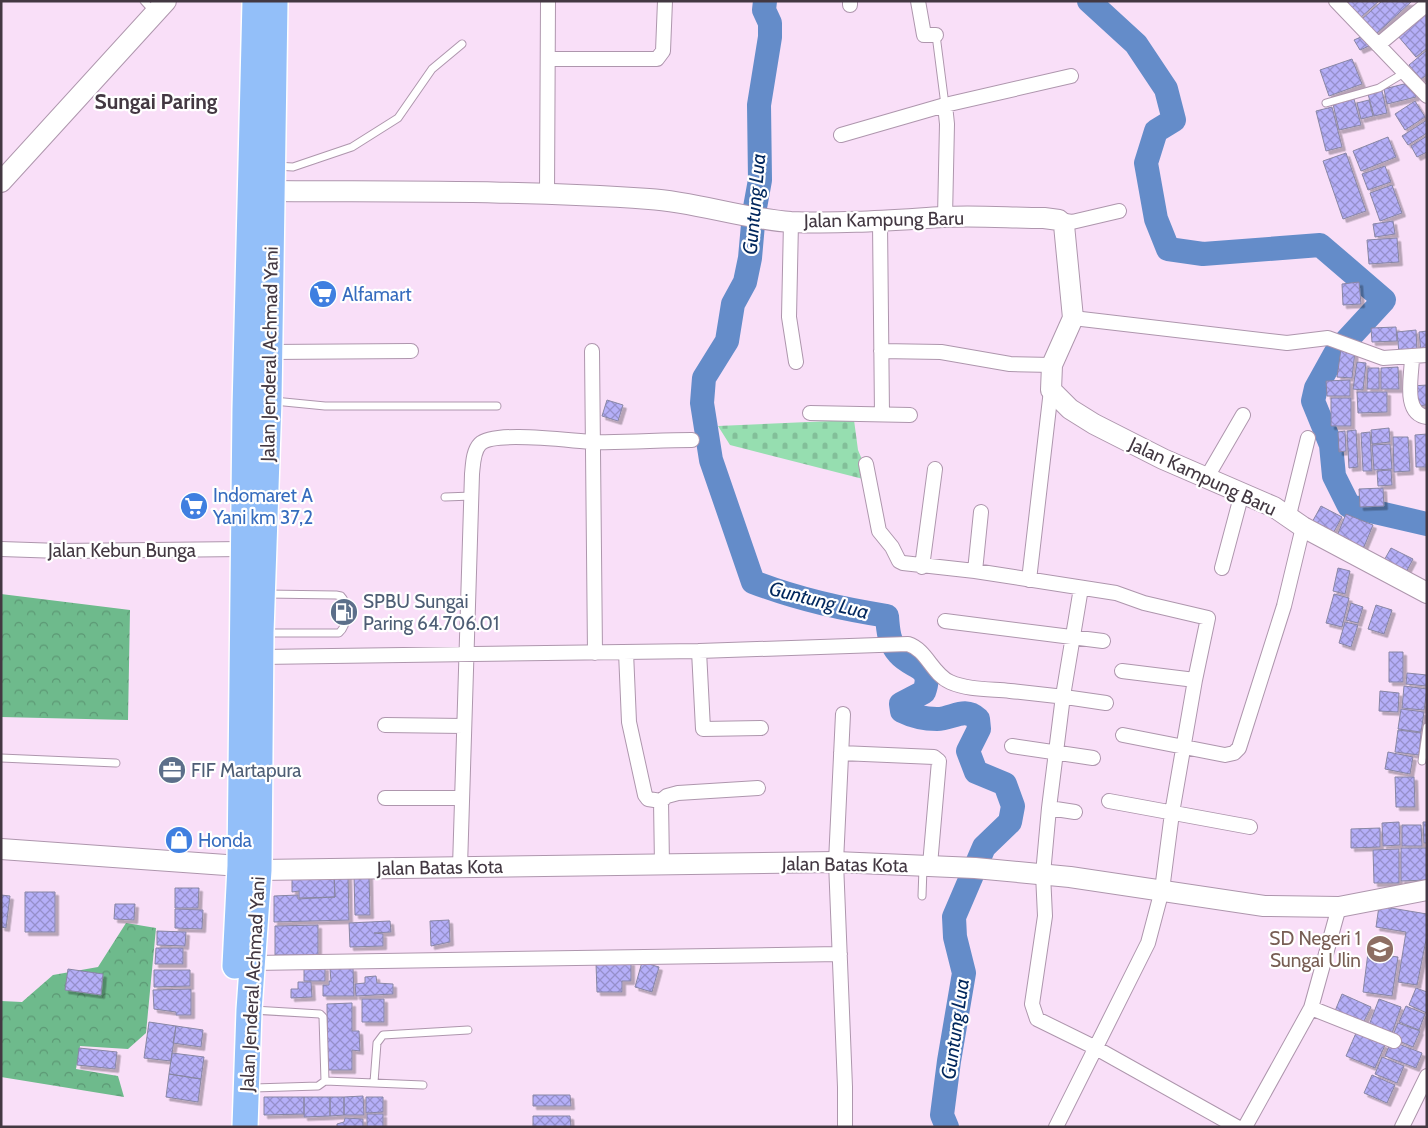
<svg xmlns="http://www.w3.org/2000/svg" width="1428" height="1128" viewBox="0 0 1428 1128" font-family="Cabin,sans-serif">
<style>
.forest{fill:url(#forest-crowns)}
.cemetery{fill:url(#cemetery-stones)}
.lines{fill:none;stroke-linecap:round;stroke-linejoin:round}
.river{stroke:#648cc9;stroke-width:24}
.building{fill:url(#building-cross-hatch);stroke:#8886a4;filter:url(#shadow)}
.lane-casing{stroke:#ae96ad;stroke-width:9}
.street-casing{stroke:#ae96ad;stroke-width:16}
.secondary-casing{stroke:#ae96ad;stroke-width:22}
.highway-casing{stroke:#fff;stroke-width:28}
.lane{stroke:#fff;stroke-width:7}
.street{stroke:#fff;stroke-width:14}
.secondary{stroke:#fff;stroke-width:20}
.highway{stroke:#93bff9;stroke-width:25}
.labels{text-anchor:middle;stroke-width:4.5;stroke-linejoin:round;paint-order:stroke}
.street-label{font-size:19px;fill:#433842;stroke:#fff}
.shop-label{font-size:19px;fill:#366cbe;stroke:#fff;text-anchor:start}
.service-label{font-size:19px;fill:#4e5e75;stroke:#fff;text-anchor:start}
.education-label{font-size:19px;fill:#785e54;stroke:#fff;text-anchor:end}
.water-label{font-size:20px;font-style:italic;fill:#01275d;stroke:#fff}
.quarter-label{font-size:21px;font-weight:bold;fill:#433842;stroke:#fff}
</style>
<defs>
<pattern id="forest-crowns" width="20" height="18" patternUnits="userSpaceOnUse" patternTransform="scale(1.25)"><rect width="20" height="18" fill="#6eba8c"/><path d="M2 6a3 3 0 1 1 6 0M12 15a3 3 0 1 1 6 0" fill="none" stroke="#5c9874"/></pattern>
<pattern id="cemetery-stones" width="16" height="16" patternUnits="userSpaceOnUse" patternTransform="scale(1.25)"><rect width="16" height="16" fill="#96deb0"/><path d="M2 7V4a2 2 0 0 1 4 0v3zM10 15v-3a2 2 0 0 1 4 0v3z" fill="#82bf99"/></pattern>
<pattern id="building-cross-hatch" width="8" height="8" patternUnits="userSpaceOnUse" patternTransform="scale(1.25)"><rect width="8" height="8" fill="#b5aff8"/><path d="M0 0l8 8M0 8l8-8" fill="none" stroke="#958fca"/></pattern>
<filter id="shadow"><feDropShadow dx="3.5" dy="3.5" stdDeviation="0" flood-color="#0004"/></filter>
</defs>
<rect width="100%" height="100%" fill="#f9dff8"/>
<path class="forest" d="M1,594L130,610L128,720L1,717Z
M126,923L156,928L146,1033L128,1049L80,1046L76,1069L118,1076L124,1097L1,1077V1001L22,1002L53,975L98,967Z"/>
<path class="cemetery" d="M854,420L858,450L871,481L730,445L718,426Z"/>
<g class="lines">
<path class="river" d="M765,1L764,10L770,23V37L759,105L760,180L754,213L750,258L745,282L733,304L727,341L704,378L702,403L711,460L753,582C797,599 841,609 887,616C888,631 889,643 899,654C912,669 934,665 924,692L901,704L902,711C912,716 926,719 937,719C953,719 964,706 978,719L979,729L968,751L976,772L1005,784L1013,806L1010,822L984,847L954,917L955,937L964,973L949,1061L942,1115L947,1127
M1089,1L1136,44L1166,89L1174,120L1156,131L1146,163L1156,219L1168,249L1203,254L1320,245L1384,300L1336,352L1316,388L1313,401L1331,445L1334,476L1349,506L1427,524"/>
</g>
<path class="building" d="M1349,1H1379L1360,18L1347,4Z
M1382,1L1411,2L1375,35L1361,20Z
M1426,13L1427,48L1416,57L1398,36Z
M1363,36L1369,46L1360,50L1354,40Z
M1427,50V75L1421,79L1409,65Z
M1352,59L1362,84L1329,96L1320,70Z
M1412,82L1416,97L1387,104L1384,89Z
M1382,91L1387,113L1374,116L1368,94Z
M1354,99L1361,125L1339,130L1333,104Z
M1369,100L1373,116L1361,119L1357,103Z
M1415,101L1425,117L1405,130L1395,114Z
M1332,107L1342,147L1326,151L1316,111Z
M1427,120V133L1408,145L1402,136Z
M1427,136V152L1417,157L1411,146Z
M1388,137L1396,157L1361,171L1353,151Z
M1346,153L1366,211L1343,219L1323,161Z
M1385,166L1391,182L1368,190L1362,174Z
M1392,185L1402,213L1380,221L1370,193Z
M1393,221L1395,234L1375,237L1373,224Z
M1397,238L1399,262L1369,264L1367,240Z
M1359,282L1361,304L1343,305L1342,284Z
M1396,327L1397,341L1372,342L1371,328Z
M1416,330L1417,352L1399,353L1397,332Z
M1427,331V350L1421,351L1419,332Z
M1341,349L1355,351L1352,378L1337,377Z
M1357,362L1366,363L1363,390L1353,389Z
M1398,367L1399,389H1381V368Z
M1368,368H1379V389H1367Z
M1350,380V396H1327L1326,381Z
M1427,385V405L1414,406L1412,386Z
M1357,392H1387V412L1358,413Z
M1331,398H1351V426H1331Z
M607,400L623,405L618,421L602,416Z
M1389,428L1390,442L1372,444L1371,430Z
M1356,430L1358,467L1349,468L1347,431Z
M1345,431L1346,451L1339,452L1338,432Z
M1370,432L1372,471H1363L1361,433Z
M1427,434V467H1416L1415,435Z
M1393,437H1408L1410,471L1394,472Z
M1390,444L1392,469L1374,470L1372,445Z
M1391,470L1392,485L1378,486L1377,471Z
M1383,488L1384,506L1360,507L1359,489Z
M1321,506L1342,517L1331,537L1310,526Z
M1346,514L1373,525L1361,554L1334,543Z
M1391,548L1413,559L1404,576L1382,564Z
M1338,568L1350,571L1345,594L1333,591Z
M1334,594L1349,598L1342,627L1326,623Z
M1351,603L1363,607L1358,623L1346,620Z
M1376,605L1392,610L1384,634L1368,629Z
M1345,622L1358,625L1351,647L1339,643Z
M1389,652H1403V682H1389Z
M1407,673L1427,675V686L1406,684Z
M1404,686L1427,689L1424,710L1402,708Z
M1380,691L1399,693L1398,712L1379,711Z
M1401,709L1424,712L1421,732L1398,729Z
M1398,730L1421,733L1419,755L1395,752Z
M1388,752L1413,757L1410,774L1385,769Z
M1395,777H1414L1415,807H1396Z
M1399,822L1400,845L1383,846L1382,823Z
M1423,822H1427V843H1424Z
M1402,825H1421L1422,846H1402Z
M1380,828V847L1351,848V829Z
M1401,848H1427V880L1401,881Z
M1399,849V883H1374L1373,850Z
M334,875L335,897L299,898V891L292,892V879Z
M334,875H348L349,920L274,922V896L298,895V899L335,897Z
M354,875H369L370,915H355Z
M175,888H199L198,908H175Z
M25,892H55V932H25Z
M1,895L10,896L6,928L1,927Z
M115,904H135L134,920L114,919Z
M1379,906L1427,914V935L1417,985L1398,982L1406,932L1376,927Z
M175,909L203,910L202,929L175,928Z
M449,920L450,942L431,946L430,921Z
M390,921L391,932L374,933L383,934V946L350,947L349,923Z
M318,925V955H275V926Z
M157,931L186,932L185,946L157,945Z
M156,948H183V964H155Z
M1368,953L1398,957L1392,996L1363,992Z
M631,962V981H622V992H597L596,963Z
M642,962L659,967L652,992L635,987Z
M325,967V981H304V968Z
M353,968L354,996H323V985H329V981H331L330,969Z
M68,969L103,974L101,995L65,990Z
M154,970H190V986L154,987Z
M376,976L377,983L393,984V994L356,996L355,984L365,983V977Z
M298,982H311L312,997L291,998V989H298Z
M1416,988L1427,992V1013L1409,1005Z
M191,989V1015H176V1012L154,1009L153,990Z
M1342,994L1371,1007L1363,1023L1335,1011Z
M362,999H384V1022H362Z
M1379,999L1401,1007L1391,1036L1368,1028Z
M352,1003V1031H359L360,1051L352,1050V1070H328L327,1004Z
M1406,1006L1425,1014L1419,1030L1399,1022Z
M149,1022L176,1026L171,1061L144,1058Z
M1398,1023L1420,1031L1413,1047L1392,1038Z
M176,1026L203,1030L201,1047L173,1043Z
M1356,1033L1385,1045L1375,1068L1346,1056Z
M1391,1041L1422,1053L1416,1068L1385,1056Z
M79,1048L117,1052L115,1069L77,1065Z
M172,1053L204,1057L201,1079L169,1074Z
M1382,1057L1404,1066L1397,1083L1375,1074Z
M169,1074L201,1079L198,1102L166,1097Z
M1372,1075L1395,1085L1387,1103L1364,1093Z
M533,1095H570L571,1106H533Z
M363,1096L364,1115H344V1097Z
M264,1097H304V1114L264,1115Z
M304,1097H330V1116L304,1117Z
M330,1097H344V1115L330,1116Z
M366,1097H383V1112L366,1113Z
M367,1114H383V1127H367Z
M533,1116H570L571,1127H533Z
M345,1118L363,1119V1127H337V1124L344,1122Z"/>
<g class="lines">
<defs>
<path id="lane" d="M144,1L154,12
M936,35L945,105
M1326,103L1379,88L1404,73
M276,166L293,167L352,147L398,118L432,69L462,44
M274,401L325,406H497
M445,497L472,496
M266,594L336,595L341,596C349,604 348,625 339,633H266
M1,758L116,763
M1422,761L1427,727
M922,896L923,868
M325,1081L423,1085
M374,1082L377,1043L383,1035L468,1030
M250,1088L318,1086L325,1081L323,1017L320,1014L252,1010"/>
<path id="street" d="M850,1V5
M918,1L924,35H936
M1336,1L1427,96
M1378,45L1427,4
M548,59H657L663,51L665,1
M841,135L945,105L1071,76
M547,194L548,1
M945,217L947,124L945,105
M1059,220L1072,222L1119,211
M791,222L789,317L796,362
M880,223L882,414
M1073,318L1287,343L1328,338L1383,358L1427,355
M592,351L595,653
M881,351L941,352L1010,364L1052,365
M270,352L411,351
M1412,357C1412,375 1402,414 1427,417
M810,413L910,415
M866,464L879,531L892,547L899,561L903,563L975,571L1116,593L1144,603L1208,618L1195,680L1122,671
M1207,477L1243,415
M1289,515L1308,438
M1,549L60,551L243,549
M922,567L935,469
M1222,568L1242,493
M975,571L981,512
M1029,580L1051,390
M1081,588L1063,696L1049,808L1043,874L1045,916L1032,1004L1037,1019L1094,1047L1237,1127
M945,621L1103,641
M699,651L703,729L761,728
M626,652L629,722L645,795L648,799L661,801L662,865
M261,657L699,651L908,644C927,650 932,674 950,682C968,690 991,689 1010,691C1042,694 1074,698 1106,703
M843,714L836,862L845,1087V1127
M385,725L464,726
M1123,735L1225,755L1234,753L1239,748L1284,606L1303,527
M1012,746L1093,758
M841,753L934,757L939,761L930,865
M385,798H461
M661,801L667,796L678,793L758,788
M1109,801L1250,827
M1049,808L1075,812
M460,867L472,474C473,465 473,451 480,444C494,430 571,441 593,442C626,443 659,440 692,440
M252,963L840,954
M1311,1008L1394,1041
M1056,1127L1148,943L1162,890L1172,813L1195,680
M1245,1127L1311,1008L1339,907
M1402,1127L1427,1076"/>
<path id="secondary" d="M1,182L166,1
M271,191C397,192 523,190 649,199C697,202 743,219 791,222C843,224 892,220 943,217C976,215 1011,218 1044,218L1059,220L1064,225L1073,318L1052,365L1051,390L1070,409L1094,424L1163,459L1274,507L1303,527L1427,593
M1,849L240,866
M259,870L836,862L975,868L1070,877L1264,906L1339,907L1427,890"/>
<path id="highway" d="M235,966L240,866L245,409L255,1
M245,1127L249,1010L259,870L261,632L269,400L275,1"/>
</defs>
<use href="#lane" class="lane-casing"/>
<use href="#street" class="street-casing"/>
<use href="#secondary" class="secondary-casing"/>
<use href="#highway" class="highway-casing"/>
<use href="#lane" class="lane"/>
<use href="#street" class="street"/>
<use href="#secondary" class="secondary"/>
<use href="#highway" class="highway"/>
</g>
<defs>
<symbol id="supermarket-disc" viewBox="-11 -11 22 22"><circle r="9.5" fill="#3f7fe0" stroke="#fff"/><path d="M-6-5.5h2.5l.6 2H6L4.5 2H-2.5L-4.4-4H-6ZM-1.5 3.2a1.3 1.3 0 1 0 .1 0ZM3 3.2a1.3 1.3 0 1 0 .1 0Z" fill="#fff"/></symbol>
<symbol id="fuel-disc" viewBox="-11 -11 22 22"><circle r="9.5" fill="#5c6f8a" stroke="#fff"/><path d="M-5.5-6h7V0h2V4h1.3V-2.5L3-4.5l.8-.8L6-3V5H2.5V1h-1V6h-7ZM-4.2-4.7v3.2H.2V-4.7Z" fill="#fff"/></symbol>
<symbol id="office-disc" viewBox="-11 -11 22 22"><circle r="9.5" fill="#5c6f8a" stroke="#fff"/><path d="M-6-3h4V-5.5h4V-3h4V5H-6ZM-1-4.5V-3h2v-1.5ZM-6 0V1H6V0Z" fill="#fff"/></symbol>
<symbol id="shop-disc" viewBox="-11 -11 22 22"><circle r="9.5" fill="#3f7fe0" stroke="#fff"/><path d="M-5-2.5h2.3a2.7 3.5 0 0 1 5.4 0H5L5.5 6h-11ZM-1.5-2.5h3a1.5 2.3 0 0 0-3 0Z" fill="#fff"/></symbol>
<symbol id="school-disc" viewBox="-11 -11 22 22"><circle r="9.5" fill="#8d6e63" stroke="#fff"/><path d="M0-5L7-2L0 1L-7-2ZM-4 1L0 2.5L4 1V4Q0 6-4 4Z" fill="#fff"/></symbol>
</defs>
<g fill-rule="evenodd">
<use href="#supermarket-disc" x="307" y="278" width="32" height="32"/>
<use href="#supermarket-disc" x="178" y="490" width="32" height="32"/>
<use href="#fuel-disc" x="328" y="596" width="32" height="32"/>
<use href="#office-disc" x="156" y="754" width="32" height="32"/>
<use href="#shop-disc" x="163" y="824" width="32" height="32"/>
<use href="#school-disc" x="1364" y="933" width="32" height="32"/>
</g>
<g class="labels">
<g class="street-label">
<text transform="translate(884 219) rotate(-1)" y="7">Jalan Kampung Baru</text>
<text transform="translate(269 354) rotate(-89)" y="7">Jalan Jenderal Achmad Yani</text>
<text transform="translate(1203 476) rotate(25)" y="7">Jalan Kampung Baru</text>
<text x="122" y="557">Jalan Kebun Bunga</text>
<text transform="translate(845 864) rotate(1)" y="7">Jalan Batas Kota</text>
<text transform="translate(440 867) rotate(-1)" y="7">Jalan Batas Kota</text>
<text transform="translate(252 984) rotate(-87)" y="7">Jalan Jenderal Achmad Yani</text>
</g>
<g class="shop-label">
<text x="342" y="301">Alfamart</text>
<text x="213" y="502">Indomaret A<tspan x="213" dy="22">Yani km 37,2</tspan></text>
<text x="198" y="847">Honda</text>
</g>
<g class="service-label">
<text x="363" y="608">SPBU Sungai<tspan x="363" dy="22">Paring 64.706.01</tspan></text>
<text x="191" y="777">FIF Martapura</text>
</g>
<g class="education-label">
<text x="1361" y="945">SD Negeri 1<tspan x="1361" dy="22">Sungai Ulin</tspan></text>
</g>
<g class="water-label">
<text transform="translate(754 204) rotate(-85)" y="7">Guntung Lua</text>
<text transform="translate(819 600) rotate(14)" y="7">Guntung Lua</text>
<text transform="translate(955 1029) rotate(-82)" y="7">Guntung Lua</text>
</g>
<g class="quarter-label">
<text x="156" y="109">Sungai Paring</text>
</g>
</g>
<rect width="1428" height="1128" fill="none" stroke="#433842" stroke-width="5"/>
</svg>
